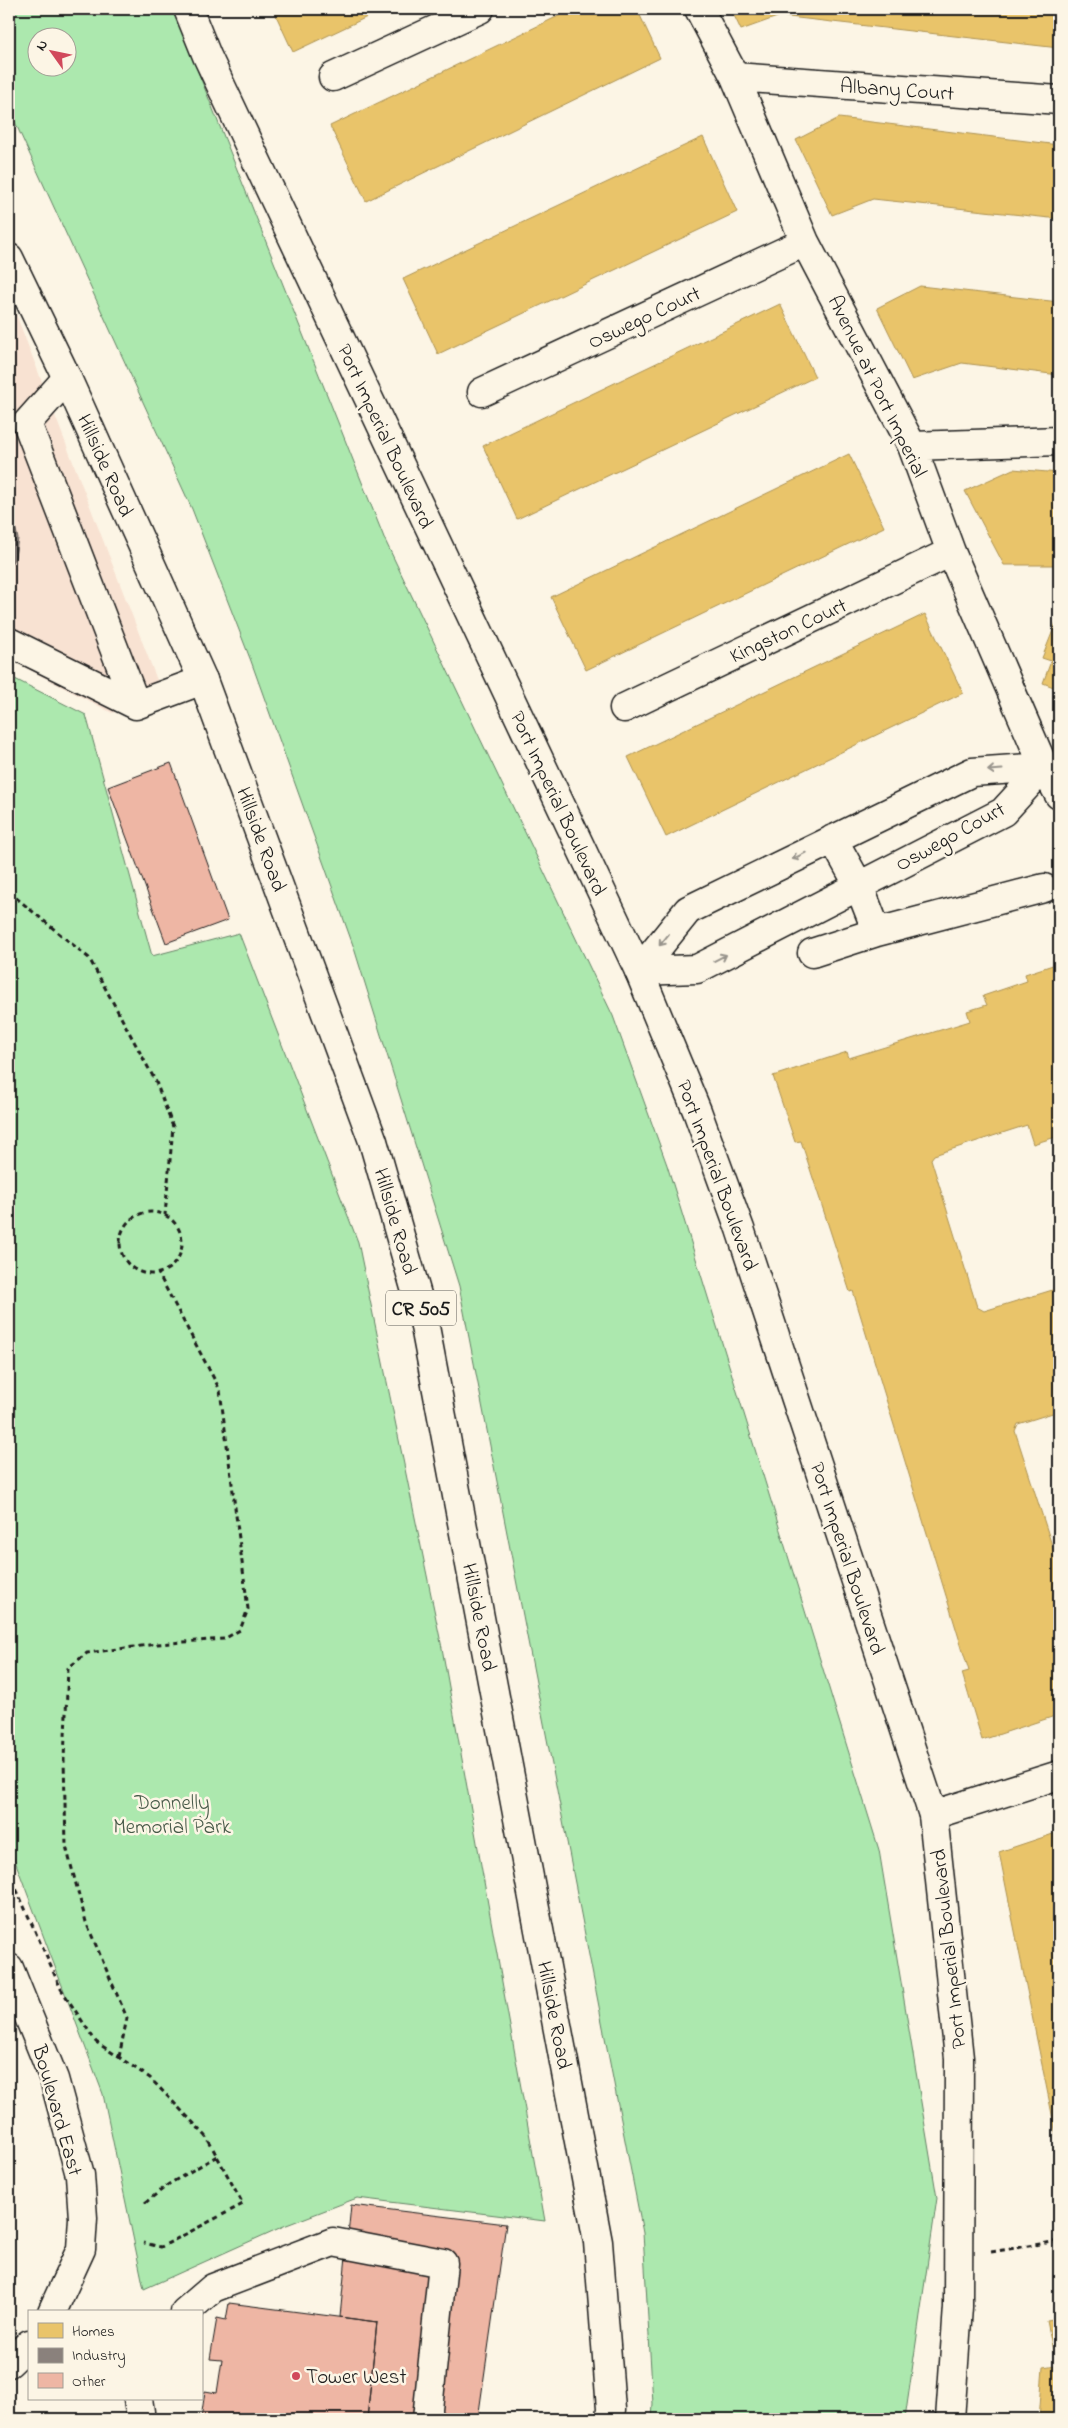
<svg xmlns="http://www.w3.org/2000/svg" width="1068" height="2428" viewBox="0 0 1068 2428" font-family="'Indie Flower',sans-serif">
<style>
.built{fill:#f8e2d2}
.green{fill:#ace8ae;stroke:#648265;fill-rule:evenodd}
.homes{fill:#e9c46a;stroke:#ac9253}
.industry{fill:#8a817c;stroke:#69635f}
.building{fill:#eeb6a4;stroke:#1c1c1c}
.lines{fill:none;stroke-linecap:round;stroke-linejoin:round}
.minor-casing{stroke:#1c1c1c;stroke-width:31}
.major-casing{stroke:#1c1c1c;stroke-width:31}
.path{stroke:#1c1c1c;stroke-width:3;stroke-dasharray:5 4;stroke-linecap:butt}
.minor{stroke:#fcf5e5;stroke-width:28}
.major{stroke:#fcf5e5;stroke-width:28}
.oneway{stroke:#97938b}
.poi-dot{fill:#d1495b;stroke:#fcf5e5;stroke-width:2}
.labels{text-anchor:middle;stroke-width:5;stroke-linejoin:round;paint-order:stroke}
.shield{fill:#fcf5e5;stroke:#5f5d58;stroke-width:1}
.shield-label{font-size:20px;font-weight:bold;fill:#1c1c1c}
.street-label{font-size:21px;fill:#1c1c1c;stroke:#fcf5e5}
.park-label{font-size:21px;fill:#475948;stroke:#fcf5e5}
.poi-label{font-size:21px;fill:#1c1c1c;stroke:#fcf5e5;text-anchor:start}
</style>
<rect width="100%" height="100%" fill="#fcf5e5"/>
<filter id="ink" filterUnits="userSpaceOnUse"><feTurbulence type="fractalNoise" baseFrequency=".02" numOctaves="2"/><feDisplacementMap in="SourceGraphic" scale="10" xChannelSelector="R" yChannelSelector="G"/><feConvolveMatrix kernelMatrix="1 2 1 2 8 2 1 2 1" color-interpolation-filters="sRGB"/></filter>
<g filter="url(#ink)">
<path class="built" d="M9,296L162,693L112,713L9,659Z"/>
<path class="green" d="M9,9H173L385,540L613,1016L667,1165L879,1850L937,2198L905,2419H652L653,2404L643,2233L459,1286L354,948L251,661L192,509L9,109ZM38,38H68V68H38Z
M9,676L86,715L152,956L239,933L358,1242L442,1648L545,2221L357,2198L284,2226L144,2289L103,2094L9,1845Z"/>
<path class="homes" d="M273,9H384L293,52Z
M573,9H637L660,58L366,201L330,126Z
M731,9H1059V48L780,16L741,30Z
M839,118L1059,145V219L873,199L832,215L796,140Z
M703,137L737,212L438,354L403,279Z
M920,286L1059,302V375L962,363L912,380L877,308Z
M780,304L815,377L517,519L483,446Z
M849,454L884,527L586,670L551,597Z
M1013,469L1059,473V565H1004L965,491Z
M925,614L963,693L666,837L628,757Z
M1056,623L1059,624V689L1043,683L1051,661L1042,658Z
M1059,963V1136L1033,1144L1027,1125L934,1155L931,1159L977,1307L984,1311L1059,1288V1411L1018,1424L1015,1431L1059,1567V1708L1056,1709L1058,1715L982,1740L962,1673L969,1671L853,1291L850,1292L801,1141L795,1142L773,1076L847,1052L849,1058L970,1021L967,1011L987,1005L983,996L1027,981L1025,974Z
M1059,1832V2149L999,1852Z
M1059,2319V2419H1039L1043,2367L1056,2365L1047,2321Z"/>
<path class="industry" d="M9,512L14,521L18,539L15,557L9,568Z"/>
<path class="building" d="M171,763L228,920L166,943L108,787Z
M351,2205L506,2224L478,2419H367L377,2322L340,2317Z
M229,2303L377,2322L367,2419H201L205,2391L217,2393L222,2360L210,2359L217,2318L226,2320Z"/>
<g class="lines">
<defs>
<path id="minor" d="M699,9L735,77L805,242L912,446L951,552L1044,767L1059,795
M333,77L480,9
M735,77L1059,100
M67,378L27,423L136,705
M482,392L805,242
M912,446L1059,441
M9,642L136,705L203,680
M624,708L951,552
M833,839L859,886L877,932L1044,888
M812,953L877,932
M639,971L688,910L972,772L1044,767
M639,971L697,969L1003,812L1044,767
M933,1815L1059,1775
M185,2312L213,2288L333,2242L443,2263L427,2419
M138,2399L140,2412L139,2419"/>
<path id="major" d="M188,9L207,56L639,971L697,1111L740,1229L933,1815L959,2058L958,2307L950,2419
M9,258L67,378L203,680L373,1141L423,1316L598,2242L611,2409L610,2419
M9,1968L54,2079L80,2175L83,2218L81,2249L52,2312
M9,2363L29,2344"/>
</defs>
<use href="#minor" class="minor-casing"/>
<use href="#major" class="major-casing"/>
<path class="path" d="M9,892L89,958L156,1082L173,1127L165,1215
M120 1243a31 31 0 1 1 62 0a31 31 0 1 1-62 0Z
M9,1873L61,1989L96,2042L150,2078L206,2136L243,2204L161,2247L144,2243
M119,2057L127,2018L86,1922L66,1846L64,1759L68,1668L87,1653L157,1644L224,1639L240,1630L248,1609L220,1390L158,1273
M145,2203L169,2184L217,2156
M991,2252L1059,2241"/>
<use href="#minor" class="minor"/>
<use href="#major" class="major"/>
</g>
<defs><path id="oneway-shaft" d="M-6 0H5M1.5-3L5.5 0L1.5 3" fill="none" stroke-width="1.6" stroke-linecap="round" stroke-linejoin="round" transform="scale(1.25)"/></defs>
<g class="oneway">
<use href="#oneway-shaft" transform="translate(995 770) rotate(176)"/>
<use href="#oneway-shaft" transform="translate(799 856) rotate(154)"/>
<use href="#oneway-shaft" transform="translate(664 940) rotate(129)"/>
<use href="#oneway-shaft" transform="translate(720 958) rotate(-27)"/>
</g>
</g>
<circle class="poi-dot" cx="296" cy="2376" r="5"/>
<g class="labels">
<rect class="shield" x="386" y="1290.5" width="70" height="35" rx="4"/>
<g class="shield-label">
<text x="421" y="1315">CR 505</text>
</g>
<g class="street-label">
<text transform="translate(897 89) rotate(4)" y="7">Albany Court</text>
<text transform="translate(644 317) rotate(-25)" y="7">Oswego Court</text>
<text transform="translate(878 386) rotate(64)" y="7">Avenue at Port Imperial</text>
<text transform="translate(386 436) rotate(65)" y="7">Port Imperial Boulevard</text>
<text transform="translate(106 465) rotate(66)" y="7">Hillside Road</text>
<text transform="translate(788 630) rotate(-25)" y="7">Kingston Court</text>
<text transform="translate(559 803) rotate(65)" y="7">Port Imperial Boulevard</text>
<text transform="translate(950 836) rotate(-29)" y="7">Oswego Court</text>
<text transform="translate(262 839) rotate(70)" y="7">Hillside Road</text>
<text transform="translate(718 1175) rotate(70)" y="7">Port Imperial Boulevard</text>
<text transform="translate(396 1221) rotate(74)" y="7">Hillside Road</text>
<text transform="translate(848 1558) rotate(72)" y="7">Port Imperial Boulevard</text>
<text transform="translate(480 1617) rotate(79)" y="7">Hillside Road</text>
<text transform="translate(948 1949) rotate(-96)" y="7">Port Imperial Boulevard</text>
<text transform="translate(555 2015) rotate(79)" y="7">Hillside Road</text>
<text transform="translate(58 2110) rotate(74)" y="7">Boulevard East</text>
</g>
<g class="park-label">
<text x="172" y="1809">Donnelly<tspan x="172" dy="24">Memorial Park</tspan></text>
</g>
<g class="poi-label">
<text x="306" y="2383">Tower West</text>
</g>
</g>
<rect width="1068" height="2428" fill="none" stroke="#fcf5e5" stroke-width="30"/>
<rect x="15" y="15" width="1038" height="2398" fill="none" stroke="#1c1c1c" stroke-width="2" filter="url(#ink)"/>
<rect x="28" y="2310" width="175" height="90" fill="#fcf5e5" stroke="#a29e95"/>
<rect x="38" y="2323" width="25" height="15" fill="#e9c46a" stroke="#a29e95"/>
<text x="72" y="2336" font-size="15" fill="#1c1c1c">Homes</text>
<rect x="38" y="2348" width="25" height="15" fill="#8a817c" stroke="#a29e95"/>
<text x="72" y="2360" font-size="15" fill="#1c1c1c">Industry</text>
<rect x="38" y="2373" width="25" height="15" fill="#eeb6a4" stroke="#a29e95"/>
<text x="72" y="2386" font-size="15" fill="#1c1c1c">Other</text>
<g transform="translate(52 52) rotate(303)"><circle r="24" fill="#fcf5e5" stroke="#a29e95"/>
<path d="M0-4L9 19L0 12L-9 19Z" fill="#d1495b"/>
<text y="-8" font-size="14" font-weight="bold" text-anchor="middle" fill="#1c1c1c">N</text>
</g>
</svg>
